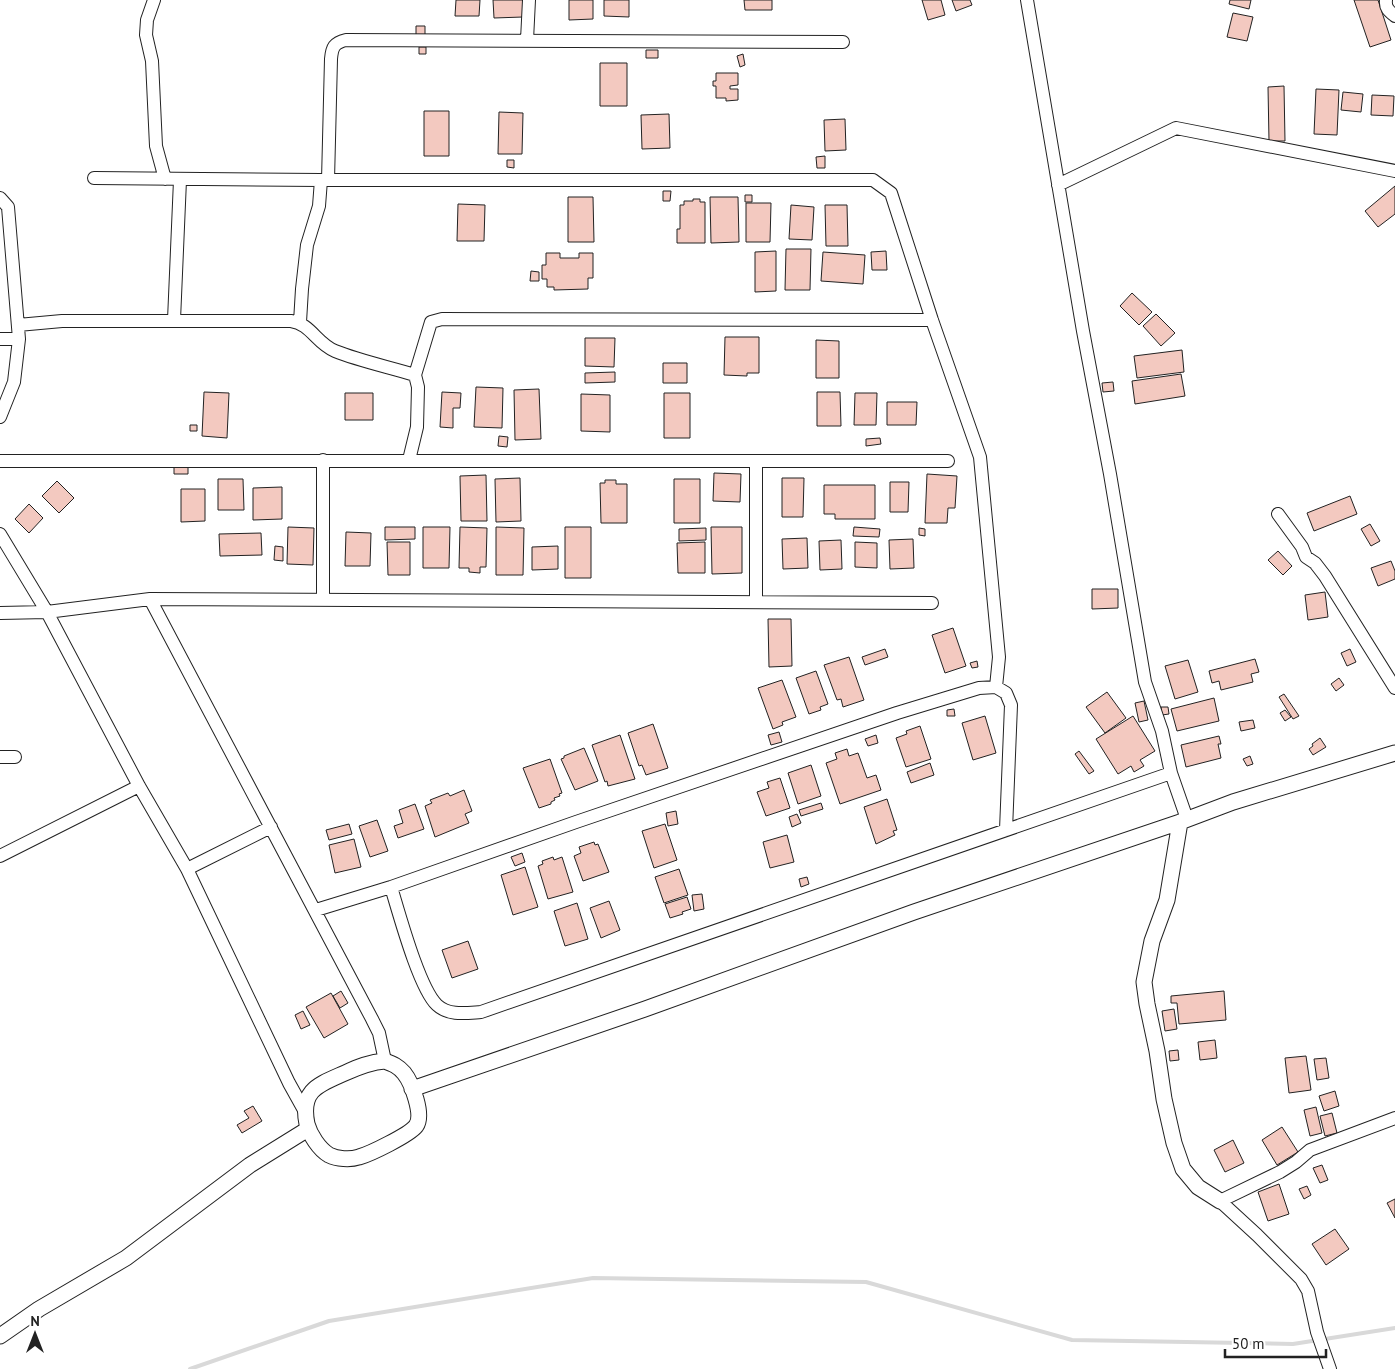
<svg xmlns="http://www.w3.org/2000/svg" width="1395" height="1369" viewBox="0 0 1395 1369" font-family="'PT Sans',sans-serif">
<style>
.lines{fill:none;stroke-linecap:round;stroke-linejoin:round}
.stream{stroke:#d9d9d9;stroke-width:4}
.building{fill:#f3c9c0;stroke:#222}
.minor-casing{stroke:#222;stroke-width:14}
.tertiary-casing{stroke:#222;stroke-width:17}
.minor{stroke:#fff;stroke-width:12}
.tertiary{stroke:#fff;stroke-width:15}
</style>
<rect width="100%" height="100%" fill="#fff"/>
<g class="lines">
<path class="stream" d="M190,1369L329,1321L593,1278L866,1282L1072,1340L1293,1344L1395,1328"/>
</g>
<path class="building" d="M456,0H480L479,16H455Z
M493,0H523V17L494,18Z
M569,0H593V19L569,20Z
M604,0H629V17L604,16Z
M744,0H772V10H745Z
M922,0H941L945,15L928,20Z
M952,0H970L972,5L956,11Z
M1230,0H1251L1249,9L1229,4Z
M1354,0H1378L1391,40L1370,47Z
M1233,13L1253,17L1247,41L1227,37Z
M416,26H425V36H416Z
M419,47H426V54H419Z
M646,50H658V58H646Z
M743,54L745,65L740,67L737,56Z
M600,63H627V106H600Z
M716,73H738V85L730,86V89H738V100L726,101V98H716V86H713V81H716Z
M1284,86L1285,141H1269L1268,87Z
M1316,89L1339,90L1337,135L1314,134Z
M1343,92L1363,94L1361,112L1341,110Z
M1372,95L1394,96L1393,116L1371,115Z
M424,111H449V156H424Z
M499,112L523,113L522,154H498Z
M669,114L670,148L642,149L641,115Z
M845,119L846,150L825,151L824,120Z
M825,156V168H817L816,157Z
M507,160H514V168L507,167Z
M1395,186V214L1378,227L1365,211Z
M663,191H671L670,201H663Z
M745,195H752V202H745Z
M568,197H593L594,242H568Z
M710,197H738L739,242L711,243Z
M693,199H700V202H705V243H677V229H680V205H684V201H693Z
M746,203H771L770,242H746Z
M458,204L485,205L484,241H457Z
M791,205L814,207L812,240L789,239Z
M825,205H847L848,246H826Z
M786,249H811L810,290H785Z
M776,251V291L755,292V252Z
M886,251L887,270H872L871,252Z
M823,252L865,255L863,284L821,281Z
M546,253H560V258H579V253H593V278H588V289L554,290V287H547V279H542V265H546Z
M531,271L539,272V281H530Z
M1132,293L1152,312L1139,325L1120,306Z
M1156,314L1175,333L1161,346L1143,326Z
M725,337H759V373H747V376L724,375Z
M585,338H615L614,367L585,366Z
M816,340L839,341V378H816Z
M1182,350L1184,372L1137,378L1134,356Z
M663,363H687V383H663Z
M615,372V382L585,383V373Z
M1181,374L1185,396L1135,404L1132,381Z
M1113,382L1114,391L1103,392L1102,383Z
M476,387L503,388L502,428L474,427Z
M539,389L541,439L515,440L514,390Z
M204,392L229,393L227,438L202,436Z
M442,392L461,393L460,408H453V428L440,427Z
M817,392H840L841,426H817Z
M345,393H373V420H345Z
M664,393H690V438H664Z
M855,393H877L876,425H854Z
M581,394L610,395V432L581,431Z
M887,402H917L916,425H887Z
M190,425H197V431H190Z
M499,436L508,437L507,447L498,446Z
M880,438L881,444L866,446V439Z
M174,467H188V474H174Z
M714,473L741,474L740,502L713,501Z
M927,474L957,476L955,508H948L947,523H925Z
M486,475L487,521H461L460,476Z
M520,478L521,521L496,522L495,479Z
M782,478H804L803,517H782Z
M218,479H243L244,510H218Z
M674,479H700V523H674Z
M605,480H616V484H627V523H601L600,483H605Z
M57,481L74,498L59,513L42,496Z
M890,482H909L908,512H890Z
M824,485H875V519H835V514H824Z
M282,487V519L253,520V488Z
M181,489H205V521L181,522Z
M1350,496L1357,514L1314,531L1307,513Z
M29,504L43,518L29,533L15,519Z
M1370,524L1380,541L1371,546L1361,529Z
M288,527L314,528L313,565L287,564Z
M385,527H415V539L385,540Z
M423,527H450L449,568H423Z
M460,527L487,528L486,567H480V573L469,572V568H459Z
M496,527L524,528L523,575H496Z
M565,527H591V578H565Z
M711,527H742V573L712,574Z
M854,527L880,529L879,537L853,536Z
M706,528V540L679,541V529Z
M919,528L925,529V536L919,535Z
M346,532L371,533L370,566H345Z
M261,533L262,555L220,556L219,534Z
M807,538L808,568L783,569L782,539Z
M913,539L914,568L890,569L889,540Z
M841,540L842,569L820,570L819,541Z
M387,542H410V575H388Z
M705,542V573H678L677,543Z
M855,542L877,543V568L855,567Z
M275,546L283,547V561L274,560Z
M558,546V569L532,570V547Z
M1278,551L1292,566L1283,575L1268,560Z
M1391,561L1395,571V579L1378,586L1371,568Z
M1092,589H1118V608L1092,609Z
M1325,592L1328,617L1308,620L1305,595Z
M768,619H791L792,666L769,667Z
M953,628L966,666L945,673L932,635Z
M885,649L888,657L865,665L862,657Z
M1350,649L1356,662L1347,666L1341,653Z
M849,657L864,700L843,707L841,699L837,700L824,665Z
M1255,659L1259,672L1251,674L1253,682L1221,690L1219,681L1212,683L1209,671Z
M1188,660L1198,692L1175,699L1165,666Z
M977,661L978,667L972,668L970,663Z
M816,671L828,704L820,707L821,710L809,714L796,678Z
M1339,678L1344,685L1336,691L1331,684Z
M782,680L796,717L782,722L783,725L773,729L758,688Z
M1107,692L1126,718L1105,733L1086,707Z
M1284,694L1299,716L1293,719L1279,697Z
M1214,698L1219,721L1177,731L1171,709Z
M1144,701L1148,720L1139,722L1135,703Z
M1161,707H1168L1169,714L1162,715Z
M954,709L955,716H947V710Z
M1285,710L1291,717L1285,721L1280,713Z
M985,716L996,753L973,760L962,723Z
M1133,716L1155,751L1140,760L1144,766L1134,772L1131,766L1118,774L1096,739Z
M1253,720L1255,728L1241,731L1239,722Z
M653,724L668,768L646,775L642,765L639,766L628,733Z
M920,726L931,759L906,767L896,738L907,734L906,731Z
M779,732L782,742L771,745L768,735Z
M620,735L635,779L608,786L607,781L605,782L592,745Z
M876,735L878,743L868,746L865,739Z
M1219,736L1221,744H1218L1221,758L1186,767L1181,745Z
M1320,738L1326,747L1313,755L1309,749L1313,746L1312,744Z
M584,748L598,781L575,790L561,759L564,758V756Z
M847,749L849,756L858,753L867,778L876,775L881,790L840,804L826,763L837,759L835,753Z
M1079,751L1094,771L1089,774L1075,754Z
M1250,756L1253,764L1247,766L1243,759Z
M550,759L562,793L559,794L560,796L554,798L555,800L551,802V804L539,808L523,768Z
M930,763L934,775L911,783L907,772Z
M811,765L821,796L798,804L788,773Z
M780,778L790,808L766,816L757,792L769,788L767,782Z
M464,790L472,811L465,814L469,823L435,837L425,806L432,803L430,800L448,793L450,796Z
M887,799L897,830L893,831L895,835L876,844L864,807Z
M821,803L823,809L801,816L799,810Z
M415,804L424,829L398,838L394,826L403,823L399,810Z
M676,811L678,824L668,826L666,813Z
M797,814L801,823L792,827L789,817Z
M377,820L388,851L370,857L359,826Z
M349,824L352,834L329,840L326,830Z
M665,824L677,860L654,868L642,831Z
M787,835L794,862L770,868L763,842Z
M354,839L361,867L335,873L329,845Z
M594,842L595,845L598,844L609,872L583,881L574,856L581,853L579,847Z
M522,853L525,862L515,866L511,857Z
M553,857L554,860L562,857L573,892L548,899L538,866L543,864L542,861Z
M525,867L538,907L513,915L501,875Z
M679,869L688,895L664,903L655,877Z
M807,877L809,884L801,887L799,879Z
M702,894L704,909L694,911L692,895Z
M687,897L691,909L682,912L683,914L670,918L665,904Z
M609,901L620,930L601,938L590,908Z
M577,903L588,939L565,946L554,911Z
M468,941L478,969L452,978L442,950Z
M341,991L348,1003L340,1008L333,996Z
M1224,991L1226,1020L1179,1024L1177,1003H1171V996Z
M331,993L348,1024L324,1038L306,1007Z
M1174,1009L1177,1029L1165,1031L1162,1011Z
M303,1011L310,1025L301,1029L295,1015Z
M1215,1040L1217,1058L1200,1060L1198,1042Z
M1178,1050L1179,1060L1170,1061L1169,1051Z
M1306,1056L1311,1090L1289,1093L1285,1058Z
M1326,1058L1329,1078L1317,1080L1314,1059Z
M1335,1091L1339,1106L1324,1111L1319,1096Z
M253,1106L262,1121L242,1133L237,1125L249,1118L244,1111Z
M1316,1107L1322,1133L1310,1136L1304,1110Z
M1332,1113L1337,1133L1325,1136L1320,1116Z
M1282,1127L1298,1152L1277,1165L1262,1140Z
M1233,1140L1244,1163L1225,1172L1214,1150Z
M1322,1165L1328,1180L1320,1183L1313,1168Z
M1279,1184L1289,1214L1268,1221L1258,1192Z
M1307,1186L1311,1195L1304,1199L1299,1189Z
M1395,1199V1218L1387,1203Z
M1335,1229L1349,1249L1326,1265L1312,1244Z"/>
<g class="lines">
<defs>
<path id="minor" d="M154,0L147,20L146,35L152,61L156,146L165,179
M1027,0L1083,331L1110,474L1145,682L1162,731L1171,773L1187,819
M1386,0C1385,8 1389,11 1395,16
M527,40L529,0
M94,178L321,180H873L891,193L932,320L980,457L999,657L996,687
M328,180L331,59C332,47 334,43 346,40L843,42
M1058,185L1176,128L1395,171
M0,198L8,207L19,339L14,382L0,417
M174,320L180,180
M300,322L302,289L307,245L319,206L321,180
M18,325L62,321H291C311,324 316,343 335,351C360,361 389,367 415,375
M0,339H19
M323,460V600
M409,460L417,427L418,387L415,375L431,322L442,319L932,320
M0,461H948
M756,461V602
M1278,514L1302,547L1306,557L1315,563L1325,576L1395,688
M0,534L47,612L139,786L187,869L289,1083L304,1110
M150,599L372,1019L379,1033L385,1061
M0,613L47,612L150,599L932,603
M0,757H15
M0,856L139,786
M187,869L271,827
M391,887C399,913 419,988 437,1005C449,1016 466,1013 481,1012L1171,773
M316,910L391,887L576,822L897,713L979,688L996,687L1006,693L1011,705L1006,830
M1330,1369L1317,1332L1308,1291L1301,1279L1257,1235L1220,1201L1280,1172L1296,1162L1310,1150L1395,1118"/>
<path id="tertiary" d="M1180,822L1167,900L1152,941L1144,982L1147,1004L1157,1051L1164,1099L1174,1143L1183,1169L1198,1187L1220,1201
M385,1061C393,1064 398,1066 404,1073C412,1083 424,1115 416,1126C409,1135 370,1154 359,1157C350,1160 337,1159 329,1155C319,1149 310,1135 307,1124C300,1090 318,1085 345,1073C358,1067 370,1062 385,1061Z
M412,1089L645,1009L914,912L1180,822L1233,802L1395,753
M0,1336L39,1309L126,1258L250,1165L308,1129"/>
</defs>
<use href="#minor" class="minor-casing"/>
<use href="#tertiary" class="tertiary-casing"/>
<use href="#minor" class="minor"/>
<use href="#tertiary" class="tertiary"/>
</g>
<g transform="translate(35 1334)" stroke="#ffffff" stroke-width="4" paint-order="stroke">
<path d="M0-4L9 19L0 12L-9 19Z" fill="#222222"/>
<text y="-8" font-size="14" font-weight="bold" text-anchor="middle" fill="#222222">N</text>
</g>
<path d="M1225 1349v8h101v-8" fill="none" stroke="#222222" stroke-width="2.5"/>
<text x="1232" y="1349" font-size="15" fill="#222222" stroke="#ffffff" stroke-width="4" paint-order="stroke">50 m</text>
</svg>
